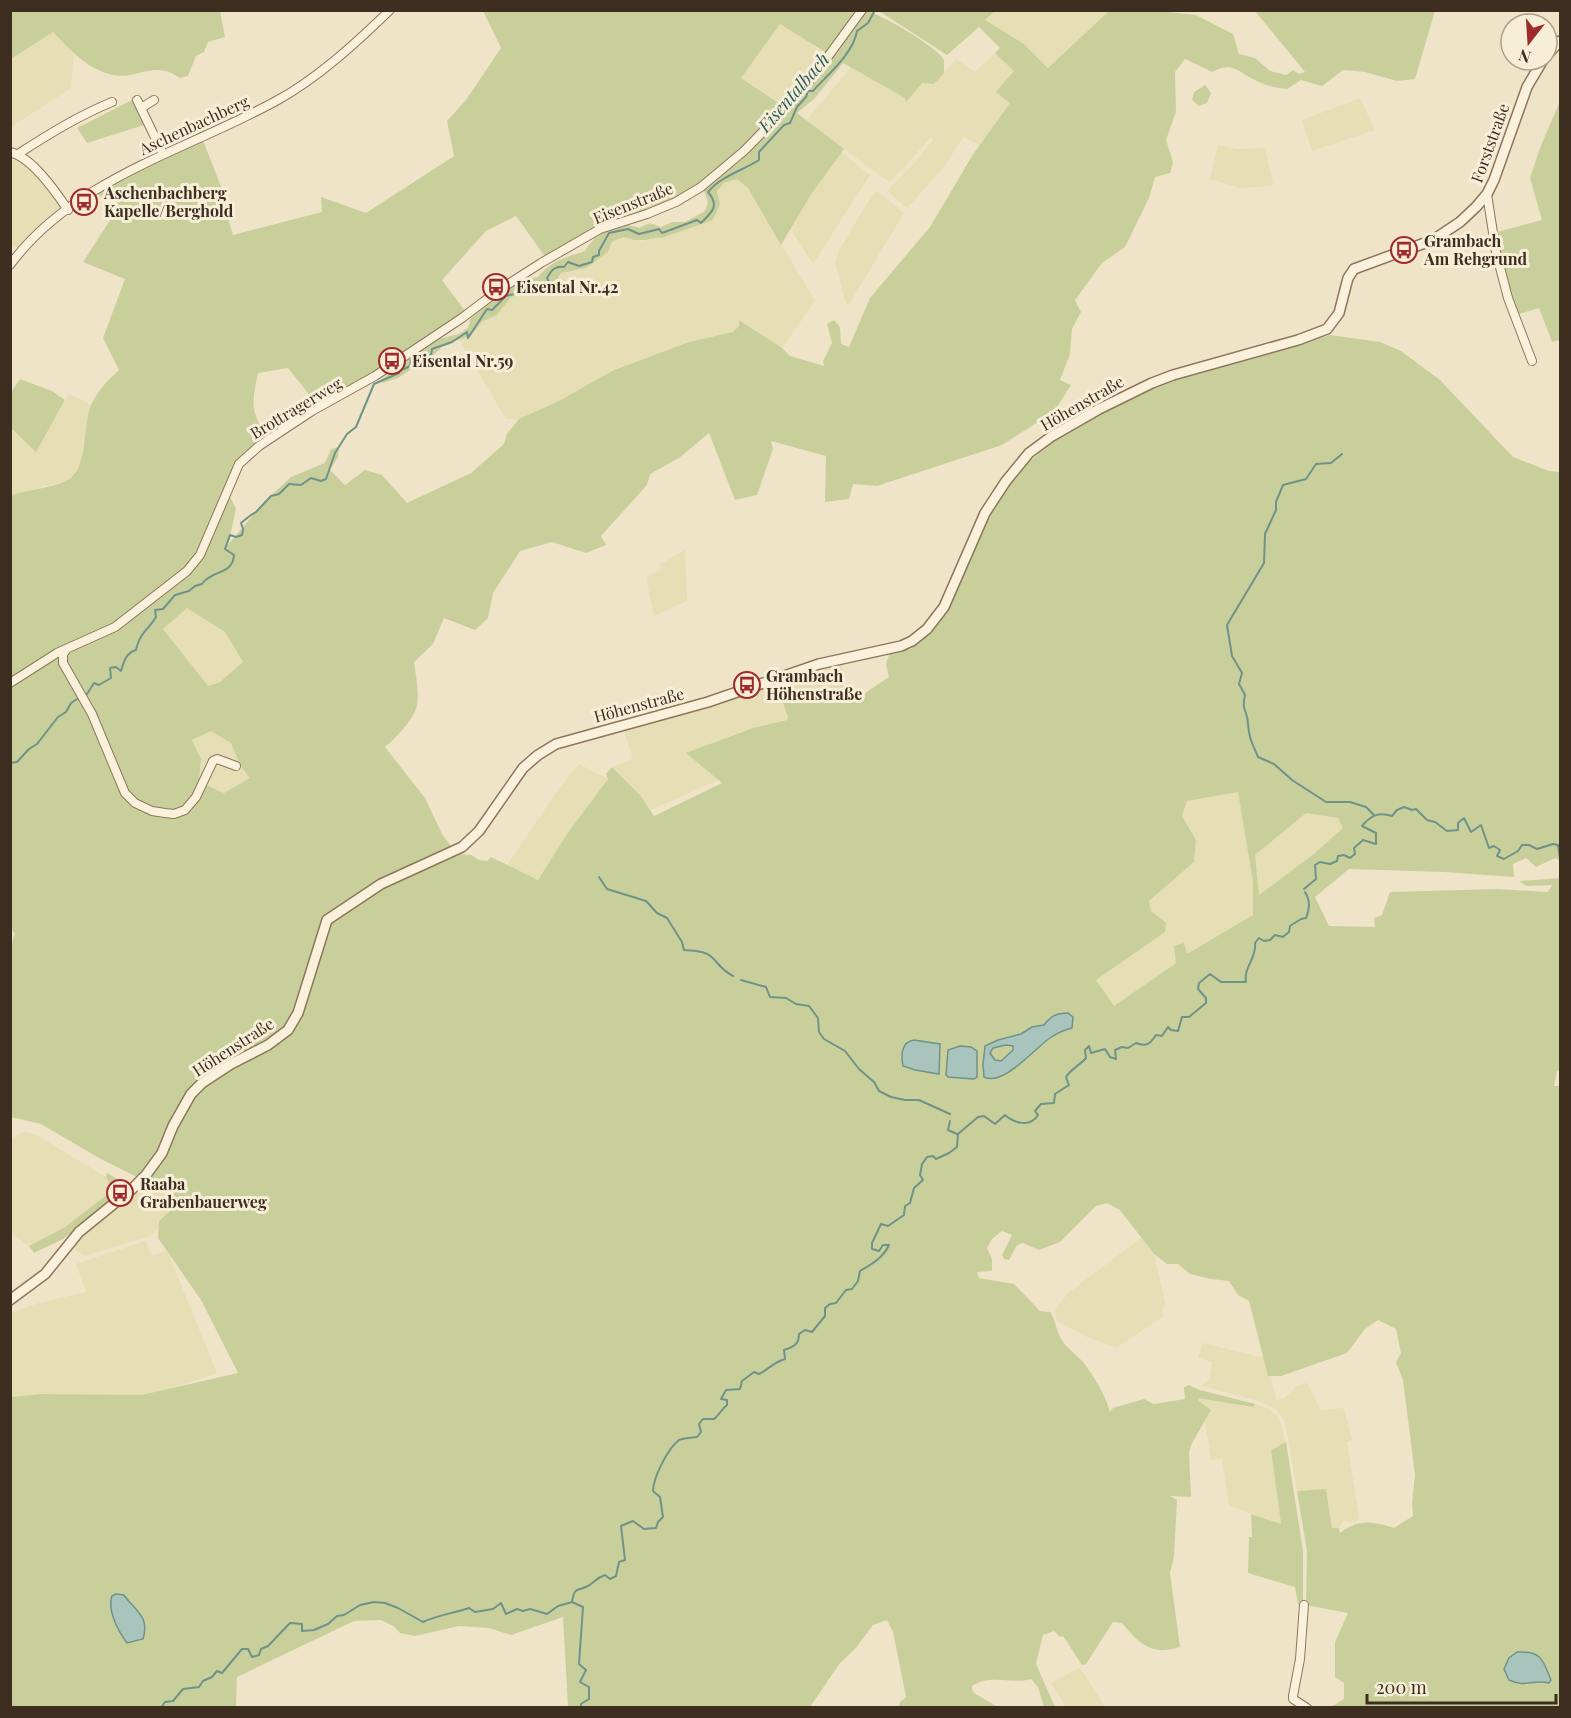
<svg xmlns="http://www.w3.org/2000/svg" width="1571" height="1718" viewBox="0 0 1571 1718" font-family="'Playfair Display',serif">
<style>
.farmland{fill:#e6deb5}
.green{fill:#c9cf9b;fill-rule:evenodd}
.water{fill:#a9c4bc;stroke:#6f938a;stroke-width:1.5;fill-rule:evenodd}
.lines{fill:none;stroke-linecap:round;stroke-linejoin:round}
.stream{stroke:#6f938a;stroke-width:2}
.minor-casing{stroke:#8d765c;stroke-width:10}
.tertiary-casing{stroke:#8d765c;stroke-width:12}
.minor{stroke:#faf1dc;stroke-width:8}
.tertiary{stroke:#faf1dc;stroke-width:9}
.labels{text-anchor:middle;stroke-width:6;stroke-linejoin:round;paint-order:stroke}
.street-label{font-size:16px;fill:#3d2e20;stroke:#f7eed8}
.poi-label{font-size:16px;font-weight:bold;fill:#3d2e20;stroke:#f7eed8;text-anchor:start}
.water-label{font-size:18px;font-style:italic;fill:#2f5d5a;stroke:#f7eed8}
</style>
<rect width="100%" height="100%" fill="#f0e4c8"/>
<path class="farmland" d="M1107,10L1108,12L1048,68L1024,44L985,20L995,11Z
M780,23L824,53L784,104L741,78L742,74Z
M53,32L74,53L71,88L11,127V59Z
M995,53L1014,71L1010,103L980,145L963,137L944,167L907,208L887,191L921,156L933,139L931,137L903,169L889,182L806,121L851,67L905,98L922,83L934,84L956,59L975,72Z
M1360,98L1375,130L1312,151L1302,120Z
M1218,145L1237,149L1265,148L1273,183L1271,186L1240,188L1210,179Z
M841,152L870,175L813,264L791,230L812,193Z
M10,153L17,156L53,191L62,207L61,210L20,248L11,245Z
M737,179L748,188L815,301L782,348L740,320L739,326L733,332L689,342L519,419H506L459,339L470,336L483,321L497,315L511,297L531,292L546,291L554,285L561,273L586,268L608,252L612,242L621,237L643,241L654,236L662,238L712,220L720,204L717,191L724,183Z
M877,191L904,213L848,306L845,301L835,262L839,250L872,195Z
M69,394L91,405L80,462L74,474L66,481L11,495L10,428L36,451Z
M685,550L687,601L654,616L646,577L661,570L659,565Z
M188,607L225,632L243,662L220,682L207,686L163,629Z
M841,661L848,695L805,696L783,703L788,717V720L738,733L687,754L719,780L651,810L641,796L612,767L633,759L623,727Z
M211,731L231,743L240,765L250,778L224,793L199,782L201,759L192,740Z
M579,764L608,779L567,834L538,880L507,865L560,787Z
M1238,792L1253,882L1254,915L1187,955L1114,1006L1095,980L1165,932L1166,923L1151,911L1149,901L1194,862L1196,840L1182,816L1187,801Z
M1306,812L1338,818L1344,828L1315,853L1259,895L1255,855Z
M24,1132L35,1134L106,1177L113,1190L65,1227L29,1246L11,1233L10,1139Z
M147,1182L183,1200L159,1221V1227L150,1236L85,1256L80,1254L72,1245L108,1210Z
M1141,1238L1154,1254L1166,1306L1161,1309L1164,1316L1116,1348L1087,1337L1059,1322L1056,1319L1055,1310L1068,1293Z
M146,1241L152,1256L167,1250L217,1373L150,1395L41,1394L11,1397L10,1313L39,1303L86,1292L76,1264Z
M1203,1343L1264,1358L1268,1375L1271,1376L1276,1400L1283,1399L1298,1385L1307,1383L1321,1410L1344,1408L1352,1440L1347,1442L1359,1517L1356,1522L1343,1521L1339,1528L1332,1529L1326,1489L1297,1491L1285,1422L1276,1409L1256,1400L1201,1386L1209,1379L1212,1362L1198,1358Z
M1198,1397L1253,1407L1255,1404L1269,1409L1279,1418L1286,1442L1271,1450L1281,1524L1229,1506L1222,1459L1211,1460L1205,1420L1210,1410L1198,1401Z
M1079,1668L1083,1672L1105,1707H1066L1051,1683Z"/>
<path class="green" d="M11,10L220,11L225,37L208,42L204,52L196,56L188,76L180,78C154,59 137,80 113,75C86,69 71,50 53,32L11,59Z
M483,11H859L828,54L780,24L741,78L779,103L784,104L743,149L699,186L674,201L607,225L546,258L516,216L486,231L442,280L465,311L377,374L330,397L312,398L288,368L258,373C252,403 250,409 266,436C243,454 236,459 226,488L236,509L228,545L263,503L291,477L325,463L331,449L339,447L338,457L330,470L345,485L365,470L382,475L407,503L471,473L504,444L507,434L519,419L561,400L612,371L689,342L733,332L739,326V320L782,348L790,356L824,366L823,361L832,343L827,324L834,320L840,327L841,344L849,347L870,298L930,227L972,156L1010,103L996,92L1014,71L995,53L1000,48L979,27L947,55L879,11H995L985,20L1024,44L1048,68L1109,11H1159L1196,15L1233,34L1239,54L1255,58L1270,71L1286,75L1293,70L1299,74L1305,72L1255,11H1435L1415,79L1397,81L1365,72L1343,70L1322,86L1301,80L1287,89C1275,88 1265,85 1255,80C1236,71 1234,61 1212,72L1185,59L1175,72L1176,112L1166,140L1173,162L1170,173L1155,177L1149,198L1125,247L1102,263L1075,300L1081,312L1072,329L1070,354L1060,380L1071,385L1054,412L1002,445L877,486L853,484L849,499L825,502L826,456L771,441L773,449L757,495L735,500L709,433L679,458L650,474L647,485L601,536L606,545L586,553L552,542L520,551L493,593L488,618L475,630L444,618L433,644L414,662C416,676 419,691 417,705C415,718 395,739 385,747L425,798L442,834L457,854L471,855L479,860L487,861L491,857L538,880L567,834L608,779L606,774L612,767L641,796L654,816L722,783L686,753L753,728L787,720L788,717L783,703L785,699C809,695 835,692 859,697L889,677L886,664L890,652L911,649L935,627L950,605L977,538L999,499L1028,463L1056,439L1109,409L1165,383L1330,335L1380,342L1401,351L1440,380L1513,457L1549,471L1560,472V861L1555,858L1536,867L1526,858L1513,864L1514,877L1444,872L1349,869L1315,897L1329,926L1375,927L1374,918L1382,915L1390,892L1497,889L1548,892L1552,885L1527,886L1519,881L1560,878V1070L1557,1071L1554,1086H1560V1707H1331L1344,1699V1683L1335,1677V1642L1348,1613L1306,1605L1307,1551L1297,1491L1326,1489L1332,1528H1339L1340,1533C1358,1519 1372,1521 1394,1528L1413,1516L1412,1503L1415,1475L1403,1380L1396,1362L1401,1353L1396,1329L1378,1320L1365,1329L1347,1353L1281,1376H1268L1249,1301L1238,1295L1229,1281L1211,1279L1190,1274L1178,1264H1167L1154,1254L1120,1210L1107,1203L1096,1206L1060,1242L1039,1250L1023,1243L1017,1245L1009,1260L1004,1259L1002,1255L1012,1235L1002,1231L992,1239L987,1248L992,1259V1271L977,1272L979,1278L1014,1284L1040,1311L1050,1312C1056,1320 1056,1332 1063,1342C1068,1349 1077,1355 1083,1362C1094,1376 1105,1394 1110,1412L1113,1408L1144,1399L1154,1404L1185,1399L1184,1387L1189,1385L1200,1390L1255,1404L1253,1407L1198,1398L1199,1401L1211,1410L1191,1445L1189,1453L1191,1497L1170,1496L1177,1500L1174,1557L1170,1573L1180,1647C1152,1656 1139,1644 1122,1623L1113,1622L1086,1664L1082,1665L1063,1636L1060,1637L1054,1631L1043,1635L1036,1664L1055,1707H1044L1038,1687L1031,1679C1011,1685 991,1673 972,1686V1689L974,1693L998,1707H899L900,1702L906,1697L893,1632L887,1620L873,1625L855,1649L840,1663L810,1707H568L563,1617L511,1635L489,1628L459,1626L415,1636L400,1633L393,1626L381,1620L354,1621L237,1677L236,1707H11V1397L41,1394L142,1395L238,1373L201,1300L158,1238L159,1221L182,1200L99,1158L41,1124L11,1117L10,948L15,934L11,929V495C27,490 51,488 66,481C89,470 82,423 92,403C99,389 108,380 119,370L103,338L125,279L83,262L114,214L119,213L98,194L99,190L201,140L204,143L229,207L225,208L233,235L322,212L321,197L366,213L454,156L447,121L466,100L501,48ZM187,608L225,632L243,662L220,682L208,686L163,629ZM211,731L231,743L240,765L250,778L224,793L199,782L201,759L192,740ZM1238,792L1253,882V915L1187,954L1184,943L1174,946L1176,963L1114,1006L1096,980L1165,932L1166,923L1151,911L1149,901L1194,862L1196,840L1182,816L1187,801ZM1306,813L1338,818L1343,828L1315,853L1259,895L1255,855ZM909,1041H927L940,1059L939,1073L915,1070L903,1066L902,1054ZM1542,1659L1549,1682L1541,1681L1526,1685Z
M867,11C882,15 936,46 944,60V73L934,84L922,83L906,102L905,98L843,63L815,98L797,113L844,149L812,193L781,245L748,188L737,179L724,183L717,191L720,204L713,220L662,238C654,236 650,240 642,240C627,241 628,233 612,242L608,252L586,268L561,273L554,285L546,291L531,292L511,297L497,315L483,321L470,336L445,344L437,352L398,378L383,383L382,379L438,339L459,334L468,328L471,318L508,288L522,279L538,277C550,261 567,257 585,251C597,232 615,219 639,228L650,223L661,227L672,222H685L705,211L708,202L704,191C710,183 717,175 726,170C736,163 738,166 745,154Z
M1205,85L1211,93L1207,103L1199,106L1192,100L1194,92Z
M134,99L144,125L87,143L77,128Z
M1560,101V340L1552,342L1539,308L1516,315L1506,284L1497,232L1542,220L1530,178L1540,148Z
M20,379L52,391L65,400L36,452L11,428V392Z
M107,1173L125,1184L127,1189L63,1239L34,1253L29,1246L65,1227L113,1190L106,1177Z
M1286,1442L1303,1551V1603L1298,1604L1295,1587L1248,1573L1249,1537H1252L1251,1514L1281,1524L1271,1450Z"/>
<path class="water" d="M1068,1013L1073,1017L1072,1028C1064,1030 1057,1033 1050,1038C1035,1048 1003,1087 984,1077L983,1065L985,1046L998,1040L1021,1034L1032,1027L1044,1025C1051,1016 1056,1013 1068,1013ZM1006,1045L1013,1046V1050L1001,1061L995,1060L990,1053L993,1048Z
M914,1040L940,1044L939,1074L915,1070L903,1066C901,1055 901,1042 914,1040Z
M960,1046L971,1047L977,1051V1077L974,1079L948,1077L946,1075L948,1050Z
M116,1594L124,1595C135,1611 150,1616 143,1639L127,1643C118,1631 107,1610 112,1596Z
M1517,1652C1542,1651 1543,1660 1551,1680L1549,1683C1533,1679 1526,1688 1509,1680L1504,1669L1509,1658Z"/>
<g class="lines">
<path class="stream" d="M1342,454L1331,463L1316,464L1306,479L1283,485L1276,502V510L1265,534L1264,563L1227,625L1232,656L1242,673L1239,684L1245,695C1241,712 1248,710 1248,724C1249,738 1252,743 1258,757L1274,764L1292,780L1326,802H1350L1366,807L1374,815
M87,694L94,683L99,685L111,678L110,668L116,667L121,671C124,661 126,653 136,650C139,634 148,630 156,617L155,610L163,609L175,595L189,591L195,586L202,584C211,570 233,575 234,555L225,549L230,535L236,537L242,535L243,529L241,523L251,515L256,512L271,496L279,494L289,484L301,485L311,478L321,481L326,479L335,453L347,434L356,427L374,384L399,373L400,367L404,369L410,366L411,360H419L423,353L431,356L432,349L452,342L467,332L468,338L487,309L492,310L506,296L518,293L524,283L546,288L551,286L547,278C552,269 555,266 564,267L568,262L579,266L592,262L593,257L599,255V251L609,233L628,229L639,234L659,229L662,233L697,220L701,223C712,212 720,206 708,192C721,176 742,171 759,160V152L784,125L790,123L797,107L806,97L808,91H813C828,74 853,54 857,31L868,23L875,10
M10,763L17,762L29,749L37,744L58,717L66,712L71,703L77,699
M599,877L607,889L646,901L657,913L667,918L682,942L684,950C721,951 709,963 733,976
M1304,889L1316,879L1315,865L1320,862L1330,864L1337,861L1338,856L1344,855L1350,858L1355,854L1354,848L1363,840L1376,844V833L1362,826C1371,815 1379,812 1392,816L1397,810L1404,807L1412,810L1416,809L1427,820L1435,822L1447,831L1458,830V823L1464,818L1471,832L1481,825L1489,848L1494,846L1500,850L1497,856L1504,859L1518,851L1522,845H1529L1537,849L1553,844L1558,845L1560,858
M741,980L766,987L770,997L786,998L796,1004L809,1006L818,1018L819,1032L824,1039L845,1051L859,1069L874,1082L879,1091L891,1097L905,1100H919L950,1114
M950,1121L948,1130L957,1134
M572,1602L583,1607L579,1664L586,1670L580,1682L589,1687V1699L581,1704V1708
M161,1708L165,1702L173,1701L183,1689L199,1687L203,1681L212,1677L217,1671L222,1673L242,1649H248L252,1657L259,1655L261,1649L268,1646L290,1623L302,1624V1631L314,1630L328,1624L337,1616L344,1615L360,1605L374,1602L385,1603L398,1608L423,1622C438,1615 454,1613 469,1608L475,1612L493,1609L501,1603L506,1614L517,1609L523,1611L530,1609L547,1614L558,1606L572,1602C575,1586 576,1592 588,1586C595,1582 596,1578 605,1575L610,1579L616,1576L619,1562L625,1560L621,1526L633,1521L644,1529L656,1528L658,1522L663,1517L660,1497L653,1491C653,1478 668,1448 679,1440C683,1438 691,1438 697,1437L701,1432L699,1424L703,1419H714C719,1415 722,1409 727,1405V1400L721,1399L726,1390L740,1389L742,1381L754,1372L759,1374C769,1369 774,1362 785,1359L784,1350C793,1347 799,1345 799,1334L805,1330L812,1332L825,1316V1308L830,1304L836,1303L846,1290L852,1289L858,1281L860,1271C872,1264 883,1258 889,1245H883L879,1251L872,1249V1243L881,1224L888,1226L904,1215L905,1206L910,1203L914,1188L923,1180L920,1175L922,1164L927,1157L933,1156L936,1159L949,1153L957,1147L958,1134L978,1117L984,1116L995,1124L1005,1115C1014,1123 1030,1128 1038,1115L1035,1111L1041,1104L1054,1103L1055,1094L1069,1085L1066,1077C1071,1069 1080,1065 1086,1058L1085,1050L1089,1046L1091,1053L1105,1049L1110,1057L1116,1059L1115,1050L1122,1047L1128,1048L1136,1043C1147,1047 1150,1044 1156,1035L1162,1036L1168,1027L1171,1030L1178,1031L1182,1017H1189L1206,1003V998L1198,989L1199,983L1210,974L1221,982H1246C1243,968 1257,958 1255,943L1259,938L1264,941L1270,940L1275,935L1283,937L1289,932L1290,926L1301,919L1306,918C1310,909 1310,900 1305,892"/>
<defs>
<path id="minor" d="M137,100L163,154
M141,108L154,100
M10,152C32,157 56,192 68,210
M18,154C49,134 78,116 112,102
M1487,194L1496,252L1508,298L1532,361
M10,265C73,179 187,150 276,101C317,79 357,42 390,10
M66,650L63,654V663L92,714L125,793L135,803L152,811L165,813L174,814L185,810L196,797L213,761L217,759L236,766
M10,683L57,653L115,627L187,571L200,555L239,464L259,446L312,411L375,376L462,318L499,290L541,263L600,229L647,214L676,202L701,187L744,151L785,109L816,73L862,10
M1304,1605L1300,1659L1293,1696V1699L1307,1708"/>
<path id="tertiary" d="M1547,55L1560,41
M10,1300L45,1274L79,1232L132,1189L146,1175L162,1153L173,1126L191,1094L202,1083L231,1064L268,1045L288,1030L298,1013L327,920L381,884L462,847L479,831L523,768L538,755L556,744L708,702L819,664L901,646L912,641L927,629L944,607L985,513L1006,481L1029,453L1052,436L1099,409L1152,383L1173,375L1298,340L1327,329L1339,313L1348,278L1354,269L1433,240L1460,222L1476,207L1487,194L1494,180L1527,87L1543,60"/>
</defs>
<use href="#minor" class="minor-casing"/>
<use href="#tertiary" class="tertiary-casing"/>
<use href="#minor" class="minor"/>
<use href="#tertiary" class="tertiary"/>
</g>
<defs>
<symbol id="bus-ring" viewBox="-11 -11 22 22"><circle r="9.5" fill="#f7eed8" stroke="#9e2a2b" stroke-width="1.5"/><path d="M-5-6H5V4H4V6H2V4H-2V6H-4V4H-5ZM-3.5-4V0h7V-4ZM-3.5 1.2v1.5H-2V1.2ZM2 1.2v1.5H3.5V1.2Z" fill="#9e2a2b"/></symbol>
</defs>
<g fill-rule="evenodd">
<use href="#bus-ring" x="69" y="187" width="30" height="30"/>
<use href="#bus-ring" x="1389" y="235" width="30" height="30"/>
<use href="#bus-ring" x="481" y="272" width="30" height="30"/>
<use href="#bus-ring" x="377" y="346" width="30" height="30"/>
<use href="#bus-ring" x="732" y="670" width="30" height="30"/>
<use href="#bus-ring" x="105" y="1178" width="30" height="30"/>
</g>
<g class="labels">
<g class="street-label">
<text transform="translate(194 125) rotate(-25)" y="6">Aschenbachberg</text>
<text transform="translate(1490 143) rotate(-70)" y="6">Forststraße</text>
<text transform="translate(633 203) rotate(-22)" y="6">Eisenstraße</text>
<text transform="translate(1082 403) rotate(-30)" y="6">Höhenstraße</text>
<text transform="translate(296 408) rotate(-31)" y="6">Brottragerweg</text>
<text transform="translate(639 705) rotate(-15)" y="6">Höhenstraße</text>
<text transform="translate(233 1047) rotate(-33)" y="6">Höhenstraße</text>
</g>
<g class="poi-label">
<text x="104" y="199">Aschenbachberg<tspan x="104" dy="18">Kapelle/Berghold</tspan></text>
<text x="1424" y="247">Grambach<tspan x="1424" dy="18">Am Rehgrund</tspan></text>
<text x="516" y="293">Eisental Nr.42</text>
<text x="412" y="367">Eisental Nr.59</text>
<text x="766" y="682">Grambach<tspan x="766" dy="18">Höhenstraße</tspan></text>
<text x="140" y="1190">Raaba<tspan x="140" dy="18">Grabenbauerweg</tspan></text>
</g>
<g class="water-label">
<text transform="translate(794 93) rotate(-49)" y="6">Eisentalbach</text>
</g>
</g>
<rect width="1571" height="1718" fill="none" stroke="#3d2e20" stroke-width="24"/>
<g transform="translate(1529 42) rotate(197)"><circle r="28" fill="#f7eed8" stroke="#ada18e" stroke-width="1.5"/>
<path d="M0-4.5L10 22L0 15L-10 22Z" fill="#9e2a2b"/>
<text y="-9" font-size="16" font-weight="bold" text-anchor="middle" fill="#3d2e20">N</text>
</g>
<path d="M1367 1694v9h189v-9" fill="none" stroke="#3d2e20" stroke-width="3"/>
<text x="1376" y="1694" font-size="18" fill="#3d2e20" stroke="#f7eed8" stroke-width="4.5" paint-order="stroke">200 m</text>
</svg>
